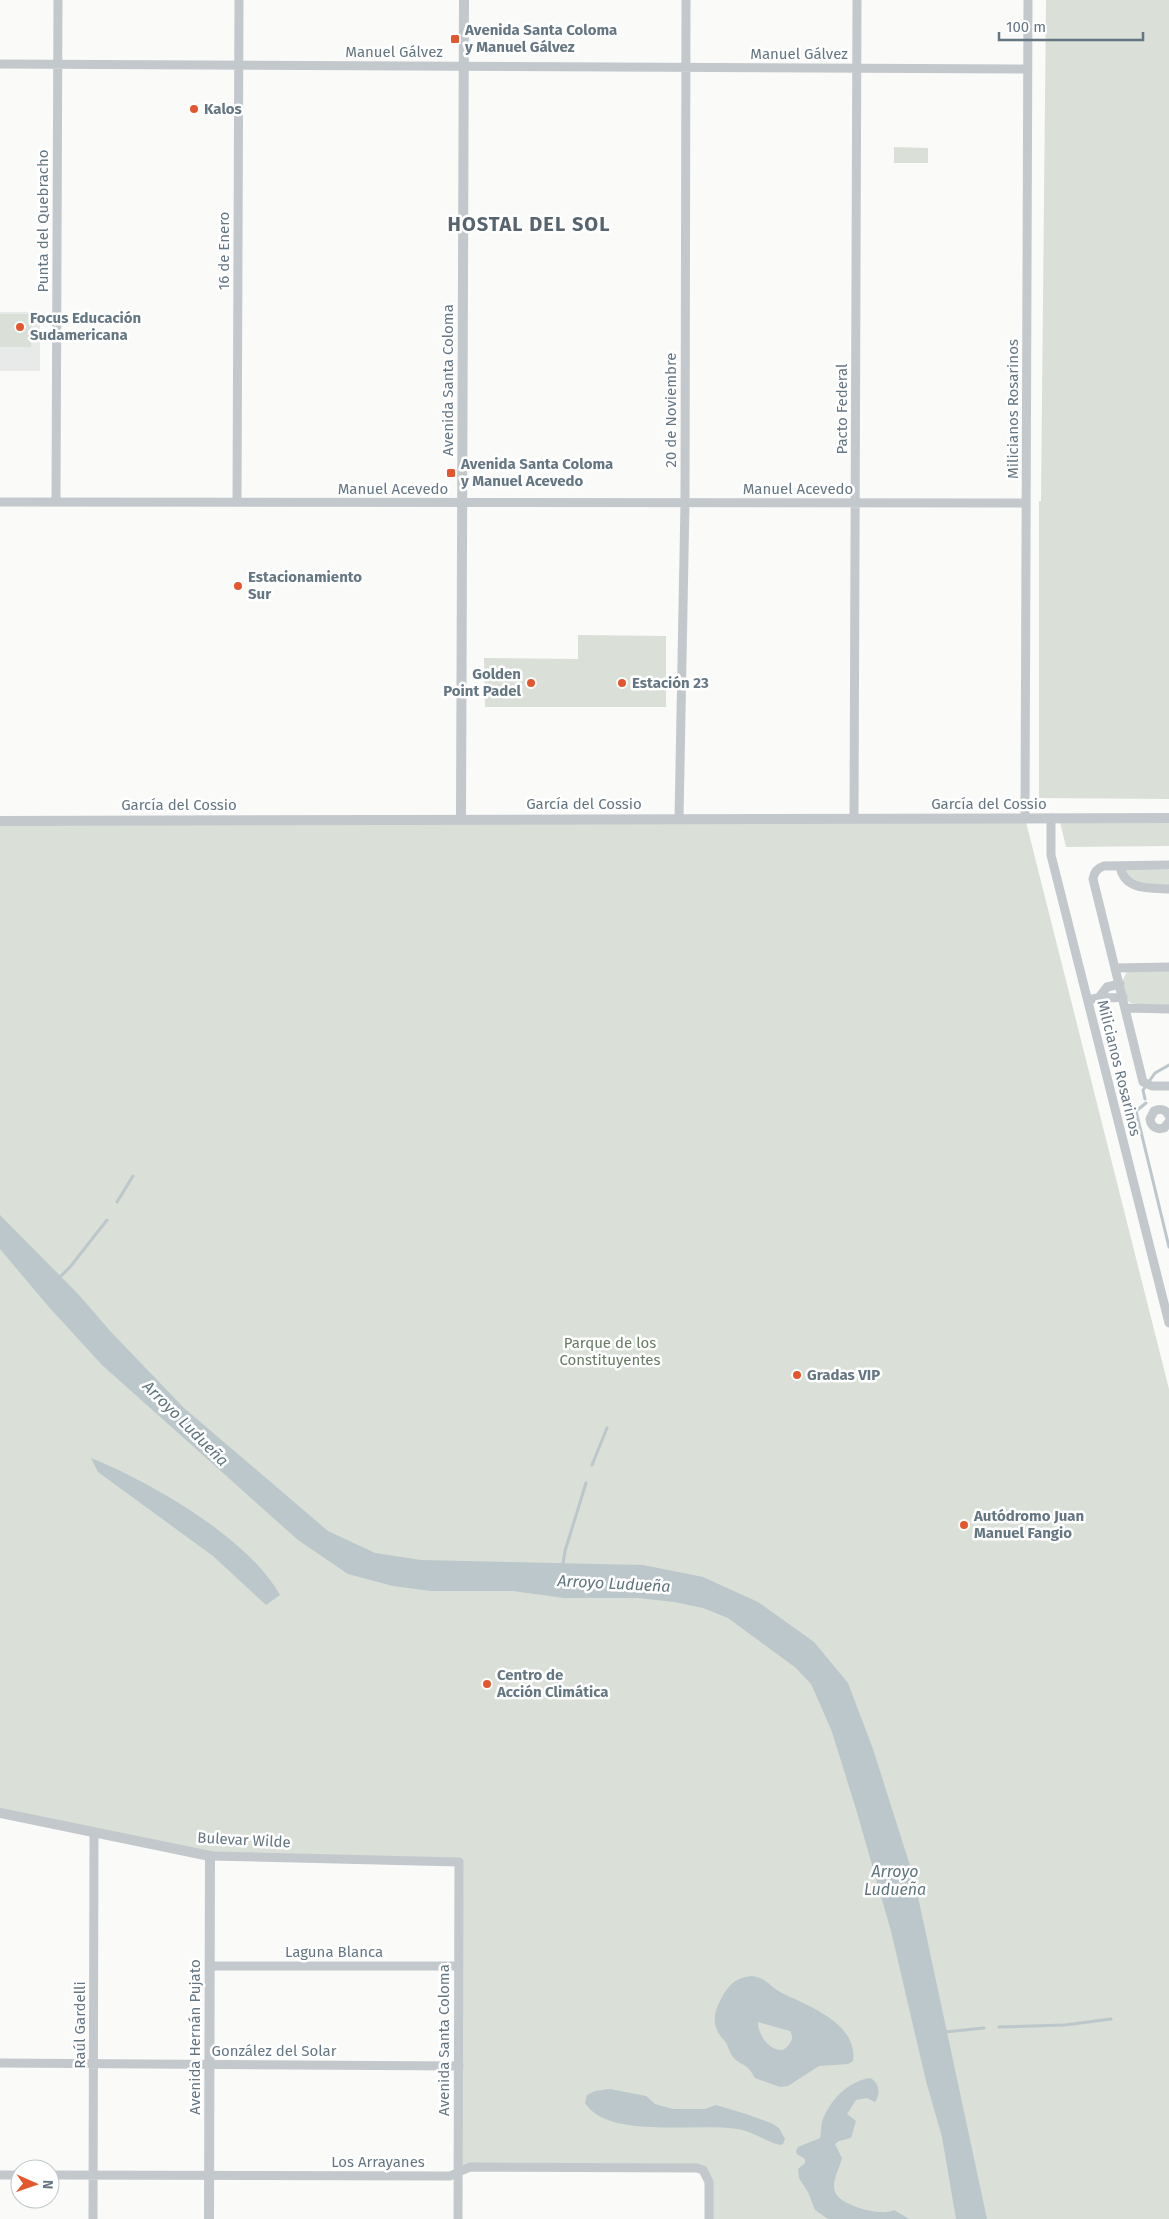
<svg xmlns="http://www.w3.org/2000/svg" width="1169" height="2219" viewBox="0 0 1169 2219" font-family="'Fira Sans',sans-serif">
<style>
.built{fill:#e8e9e9}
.green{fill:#dadfd7}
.water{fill:#bbc7cb;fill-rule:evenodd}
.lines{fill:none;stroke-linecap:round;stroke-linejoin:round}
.stream{stroke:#bbc7cb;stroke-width:3}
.minor{stroke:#c3c8cc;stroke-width:9}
.tertiary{stroke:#c3c8cc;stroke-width:10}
.poi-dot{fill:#e4572e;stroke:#fff;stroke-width:2}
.labels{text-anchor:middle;stroke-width:5;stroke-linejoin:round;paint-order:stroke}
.poi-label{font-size:15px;font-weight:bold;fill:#657683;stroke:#fff;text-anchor:start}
.street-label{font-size:15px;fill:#657683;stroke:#fff}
.park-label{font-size:15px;fill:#687a64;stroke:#fff}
.water-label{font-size:16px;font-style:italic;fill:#60757c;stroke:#fff}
.district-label{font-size:20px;font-weight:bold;letter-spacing:1px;fill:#57646e;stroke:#fff}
</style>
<rect width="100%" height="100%" fill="#fafaf8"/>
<path class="built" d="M0,312H40V371H0Z"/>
<path class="green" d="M1046,0H1169V799L1039,798V501H1041Z
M894,147L928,148V163H894Z
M0,314H31V347H0Z
M578,635L666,636V707H485L484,658L578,659Z
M1025,818L1169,1389V2219H709V2182L703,2170L471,2167L459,2172V1862L210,1856L0,1813V821Z
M1059,818H1169V846L1066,847Z
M1125,869L1169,870V886L1140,883L1129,879Z
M1169,970V1005C1161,1005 1132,1006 1128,1001C1124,997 1123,987 1122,981L1127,972Z"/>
<path class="water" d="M0,1215L79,1295L111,1332L184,1408L328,1531L375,1553L421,1560L643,1565L703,1577L758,1602L814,1642L848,1683L873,1749L914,1878L987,2219H956L942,2137L926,2081L891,1931L856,1809L832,1732L820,1704L811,1684L796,1668L728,1618L703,1608L674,1602L638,1598H564L513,1591H431L393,1586L348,1574L298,1540L102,1365L48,1306L0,1249Z
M91,1458C151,1482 248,1538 280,1595L266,1605L213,1556L98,1472Z
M752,1976C769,1979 768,1986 782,1993C808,2006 858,2023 853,2061L848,2064L819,2066L788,2086L780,2087L755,2078C753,2075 751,2071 749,2069C744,2064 738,2063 733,2057C729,2052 728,2044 724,2040C711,2027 713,2013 722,1997C729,1984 737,1977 752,1976ZM758,2022L790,2031C795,2039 790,2045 783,2050C769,2051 758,2035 758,2022Z
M870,2078C879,2082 881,2094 875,2102L867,2098L856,2100L847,2114L856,2121L851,2138L839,2141L835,2144L842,2158C840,2168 831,2181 835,2192C840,2206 883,2217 894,2210L909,2219H828L815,2210L808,2192L799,2178L798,2169L805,2163V2159L797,2154L796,2151L798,2147L820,2138C821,2132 821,2127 822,2122C829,2101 848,2081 870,2078Z
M610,2089L646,2096L655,2104L673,2109H705L716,2105L746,2114L771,2123L779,2128L785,2139L783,2144L780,2145C765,2141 752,2131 737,2129C699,2122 608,2140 585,2103L587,2095L595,2091Z"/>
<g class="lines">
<path class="stream" d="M1145,1099L1143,1090L1155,1073L1169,1065
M1146,1103L1136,1111L1169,1247
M117,1202L133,1176
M58,1279L70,1267L107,1220
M592,1465L607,1428
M563,1564L565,1551L586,1483
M999,2027L1065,2025L1111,2019
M945,2032L984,2028"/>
<path class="minor" d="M0,64L1028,69
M0,502L1026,503
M56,502L58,0
M237,502L239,0
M1025,818L1028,0
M1051,818V855L1169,1323
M679,819L685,503L686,0
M854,819L857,0
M1169,865L1104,866C1097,868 1094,872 1093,879L1143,1082L1152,1086H1169
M1120,866C1124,890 1148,888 1169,889
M1116,968L1169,967
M1100,996L1107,987L1120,984
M1088,1000C1100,996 1110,999 1123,997
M1126,1008L1169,1009
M1169,1116C1166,1109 1160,1108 1154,1111L1150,1119C1151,1127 1157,1130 1164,1128L1169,1122
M210,1856L459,1862L458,2219
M210,1966H459
M0,2063L459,2066
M0,2175H20
M50,2175L450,2176L470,2167L697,2168L703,2170L709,2182V2219
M93,2219L94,1832"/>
<path class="tertiary" d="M461,820L464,0
M0,821L1169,818
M0,1813L210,1856L209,2219"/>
</g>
<g class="poi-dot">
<rect x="450" y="34" width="10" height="10" rx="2.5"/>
<circle cx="194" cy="109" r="5"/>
<circle cx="20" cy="327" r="5"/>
<rect x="446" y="468" width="10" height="10" rx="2.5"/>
<circle cx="238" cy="586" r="5"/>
<circle cx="531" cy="683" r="5"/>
<circle cx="622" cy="683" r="5"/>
<circle cx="797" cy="1375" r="5"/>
<circle cx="964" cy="1525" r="5"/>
<circle cx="487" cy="1684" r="5"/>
</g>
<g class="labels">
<g class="poi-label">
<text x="465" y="35">Avenida Santa Coloma<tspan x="465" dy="17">y Manuel Gálvez</tspan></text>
<text x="204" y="114">Kalos</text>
<text x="30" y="323">Focus Educación<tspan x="30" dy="17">Sudamericana</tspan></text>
<text x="461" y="469">Avenida Santa Coloma<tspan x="461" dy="17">y Manuel Acevedo</tspan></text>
<text x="248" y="582">Estacionamiento<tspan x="248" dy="17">Sur</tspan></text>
<text x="521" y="679" text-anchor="end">Golden<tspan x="521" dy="17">Point Padel</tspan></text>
<text x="632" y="688">Estación 23</text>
<text x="807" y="1380">Gradas VIP</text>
<text x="974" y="1521">Autódromo Juan<tspan x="974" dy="17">Manuel Fangio</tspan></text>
<text x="497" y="1680">Centro de<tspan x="497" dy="17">Acción Climática</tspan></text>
</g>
<g class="street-label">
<text x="394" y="57">Manuel Gálvez</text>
<text x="799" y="59">Manuel Gálvez</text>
<text transform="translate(43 221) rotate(-90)" y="5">Punta del Quebracho</text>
<text transform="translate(224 251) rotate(-90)" y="5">16 de Enero</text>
<text transform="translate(448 380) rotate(-90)" y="5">Avenida Santa Coloma</text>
<text transform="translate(842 409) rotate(-90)" y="5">Pacto Federal</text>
<text transform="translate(1013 409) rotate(-90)" y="5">Milicianos Rosarinos</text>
<text transform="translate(671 410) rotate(-90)" y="5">20 de Noviembre</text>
<text x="393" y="494">Manuel Acevedo</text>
<text x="798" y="494">Manuel Acevedo</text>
<text x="584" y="809">García del Cossio</text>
<text x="989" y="809">García del Cossio</text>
<text x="179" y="810">García del Cossio</text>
<text transform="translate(1119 1068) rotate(76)" y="5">Milicianos Rosarinos</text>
<text transform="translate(244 1840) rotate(3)" y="5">Bulevar Wilde</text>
<text x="334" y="1957">Laguna Blanca</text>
<text transform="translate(80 2025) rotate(-90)" y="5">Raúl Gardelli</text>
<text transform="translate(195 2037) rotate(-90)" y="5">Avenida Hernán Pujato</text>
<text transform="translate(444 2040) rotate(-90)" y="5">Avenida Santa Coloma</text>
<text x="274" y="2056">González del Solar</text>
<text x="378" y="2167">Los Arrayanes</text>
</g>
<g class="park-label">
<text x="610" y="1348">Parque de los<tspan x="610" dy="17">Constituyentes</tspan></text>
</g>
<g class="water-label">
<text transform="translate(186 1423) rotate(45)" y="6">Arroyo Ludueña</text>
<text transform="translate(614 1583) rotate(3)" y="6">Arroyo Ludueña</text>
<text x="895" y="1877">Arroyo<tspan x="895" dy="18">Ludueña</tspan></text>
</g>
<g class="district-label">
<text x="529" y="231">HOSTAL DEL SOL</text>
</g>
</g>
<g transform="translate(35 2184) rotate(92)"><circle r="24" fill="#ffffff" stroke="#c1c8cd"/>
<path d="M0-4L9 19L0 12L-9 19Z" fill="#e4572e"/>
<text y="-8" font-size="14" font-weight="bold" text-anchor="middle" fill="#657683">N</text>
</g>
<path d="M999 32v8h144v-8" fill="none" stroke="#657683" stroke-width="2.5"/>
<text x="1006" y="32" font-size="15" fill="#657683" stroke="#ffffff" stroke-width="4" paint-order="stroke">100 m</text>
</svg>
